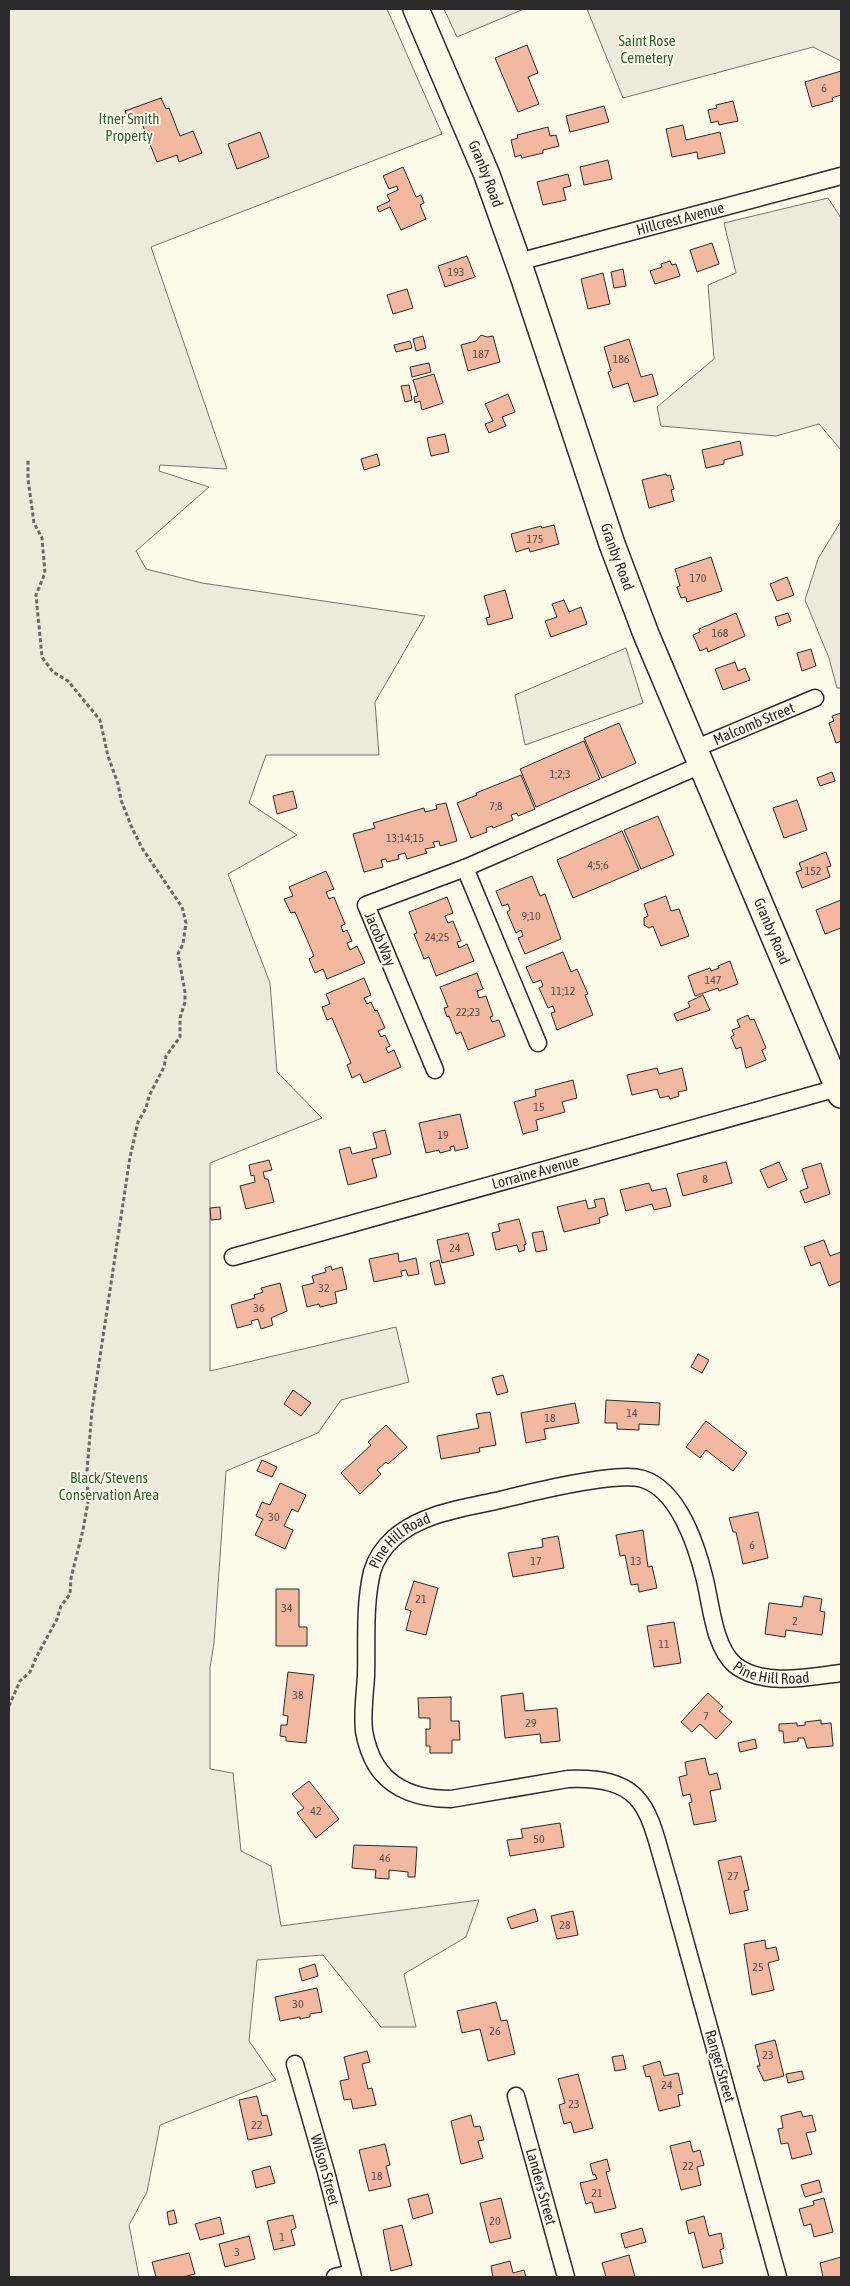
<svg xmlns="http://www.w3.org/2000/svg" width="850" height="2286" viewBox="0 0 850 2286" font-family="'Asap Condensed',sans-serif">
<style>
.green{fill:#ecebdb;stroke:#74746e}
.building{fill:#f2b8a0;stroke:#2b2b2b}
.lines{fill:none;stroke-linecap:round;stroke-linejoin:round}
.minor-casing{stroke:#2b2b2b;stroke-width:19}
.primary-casing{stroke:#2b2b2b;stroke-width:28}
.path{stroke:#6a6964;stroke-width:3;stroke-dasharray:4 2.5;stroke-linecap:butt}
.minor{stroke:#fdfbea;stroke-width:16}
.primary{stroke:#fdfbea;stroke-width:25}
.labels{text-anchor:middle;stroke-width:4;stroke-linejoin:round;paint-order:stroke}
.number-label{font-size:12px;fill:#5d4e48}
.park-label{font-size:15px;fill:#34623c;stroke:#fdfbea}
.street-label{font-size:15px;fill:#2b2b2b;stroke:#fdfbea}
</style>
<rect width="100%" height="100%" fill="#fdfbea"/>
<path class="green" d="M9,9H387L442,134L151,247L227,469L160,465L159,471L209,487L136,551L146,569L202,583L425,616L375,702L379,755H266L249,803L297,835L228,874L270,983L277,1072L322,1118L210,1163V1371L396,1327L409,1382L341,1400L318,1433L226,1471L214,1643L210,1668V1769L233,1773L241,1851L271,1866L281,1926L479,1900L466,1937L404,1974L416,2027H381L323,1955L257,1960L249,2041L276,2080L160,2125L147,2192L129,2225L139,2277H9Z
M444,9H524L457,37Z
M587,9H841V61L813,47L623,98Z
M828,198L841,218V450L819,424L776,436L661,426L657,407L714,359L708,285L736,273L724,223Z
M841,521V688H837L829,658L805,600L818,559Z
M626,648L643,703L525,745L515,695Z"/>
<path class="building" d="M527,45L538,73L528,77L539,104L518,112L495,58Z
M841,71V95L832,98L833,101L812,107L805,82Z
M161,98L166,109L169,108L180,136L193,131L202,153L179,162L177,155L157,162L141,121L130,125L125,111Z
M733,101L738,121L719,125L718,121L711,123L708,110L717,108L716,105Z
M604,106L609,122L570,132L566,116Z
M683,125L686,140L720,132L725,153L698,159L697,152L672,157L666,129Z
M548,127L550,136L556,135L559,146L543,150V153L522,158L521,155L515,157L511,140L518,138L517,135Z
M260,132L269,157L237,169L228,144Z
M608,160L612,179L584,185L580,167Z
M403,167L416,197L421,195L424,203L420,205L426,219L401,230L390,207L379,212L377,207L390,201L387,195L398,190L397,186L389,189L383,176Z
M568,174L571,186L563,188L566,200L543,205L537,182Z
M712,243L719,264L697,272L690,250Z
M467,256L475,277L445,287L438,266Z
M670,261L672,265L676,264L680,276L655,284L650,271L662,267L661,264Z
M623,269L626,286L614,288L611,272Z
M603,273L610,304L588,309L581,279Z
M407,289L413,308L393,314L387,295Z
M481,335L487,337L493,336L500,362L468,371L461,345L476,341Z
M423,336L426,348L416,351L413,339Z
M629,339L641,377L652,374L658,395L634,402L628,383L613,388L608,372L611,371L604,347Z
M410,341L412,348L396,352L394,345Z
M429,363L431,372L412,377L410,367Z
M434,374L443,403L422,410L420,401L415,403L414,397L418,396L413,380Z
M409,385L412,400L405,402L401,386Z
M508,394L515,412L502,417L506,426L489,433L485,424L493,421L485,404Z
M445,434L449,452L431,456L427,438Z
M740,441L743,455L724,460V464L706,468L702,450Z
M377,454L380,465L364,470L361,459Z
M666,474L667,476L670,475L674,489L671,490L674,501L649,508L642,480Z
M554,525L559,544L530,552L529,548L516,552L511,534L541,526L542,528Z
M711,557L722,591L687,602L686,597L681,598L677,587L680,586L675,569Z
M787,577L794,595L777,601L770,584Z
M505,590L513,618L488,625L486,618L490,617L484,596Z
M564,600L569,612L581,607L587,624L551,637L545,621L557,617L552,604Z
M736,613L745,636L708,652L707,648L700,651L693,635L700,632L699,629Z
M788,613L791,621L778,626L775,617Z
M811,649L816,666L802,671L797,653Z
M735,662L738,671L745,668L750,680L723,690L715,669Z
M841,713V741L836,743L829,723L834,721L832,716Z
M619,723L636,763L602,778L584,738Z
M584,741L600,779L536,807L520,769Z
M832,772L835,781L820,786L817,778Z
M521,775L535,809L518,816L517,813L511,815L513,820L493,828L492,826L486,828L487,832L471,838L457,803L477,795L476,793Z
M293,791L297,808L277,814L273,796Z
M797,800L807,830L784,838L773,808Z
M446,803L457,841L440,846L439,841L433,842L435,847L425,849L427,853L407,859L405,853L398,855L399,859L387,862L386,859L381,860L383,867L364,872L353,834L375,828L373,823L424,808L425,812L437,809L436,805Z
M658,816L674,855L641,869L624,830Z
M622,831L639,870L573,898L557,860Z
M826,852L831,866L827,867L830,877L802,888L796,872L802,870L799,863Z
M326,871L334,889L326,892L329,899L334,897L345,924L341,926L343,932L347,930L352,941L347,943L350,950L357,946L365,963L327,979L323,969L315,973L309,959L314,956L295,912L291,913L284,899L293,896L289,887Z
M532,876L540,896L545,894L561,939L525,954L518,938L523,936L521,930L516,933L507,912L510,910L508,904L502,906L496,891Z
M666,896L671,911L679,909L689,936L661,946L653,926L649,928L644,925V918L648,916L644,904Z
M447,897L453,913L445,916L448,923L453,921L461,941L457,942L459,948L467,944L474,961L436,976L429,957L424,959L414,934L417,933L409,912Z
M841,900V928L825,934L816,910Z
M563,952L571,972L577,969L588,994L585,995L593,1015L557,1030L551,1013L555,1012L553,1006L548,1008L539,988L543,986L541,980L533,983L526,967Z
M730,961L738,984L719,991L718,988L695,996L688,976L710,968L711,971L719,968L718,966Z
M477,973L483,989L477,991L479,998L486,996L493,1016L490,1017L492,1022L499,1020L505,1036L468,1050L461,1032L456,1034L449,1016L447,1017L444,1008L448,1007L440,987Z
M364,978L371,995L364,998L367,1004L371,1002L375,1011L377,1010L385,1028L378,1031L381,1037L385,1035L390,1046L386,1048L388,1053L394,1050L401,1067L364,1083L360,1074L352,1078L347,1065L351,1063L332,1018L327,1020L322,1007L330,1004L326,994Z
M703,995L710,1010L677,1021L674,1014L690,1007L688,1002Z
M748,1015L750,1020L754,1019L766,1048L762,1050L766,1060L746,1068L741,1047L736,1049L731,1037L734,1035L732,1030L740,1027L737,1020Z
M657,1068L659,1074L682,1068L687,1090L678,1092L679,1096L670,1099L669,1096L660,1098L657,1089L632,1095L627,1075Z
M573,1080L577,1098L562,1102L565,1112L536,1120L538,1130L523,1134L514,1102L536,1096L535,1090Z
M460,1114L468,1148L455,1151L454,1146L450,1147L451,1150L440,1153L439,1150L426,1153L419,1123Z
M385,1130L391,1154L372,1159L377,1177L348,1185L339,1150L350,1147L352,1154L377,1148L373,1133Z
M269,1160L272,1170L263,1172L265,1179H268L274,1202L246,1209L240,1186L255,1182L254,1175L251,1176L249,1165Z
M726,1162L732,1183L683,1196L677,1174Z
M779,1162L787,1180L768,1188L760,1170Z
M821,1163L830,1194L805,1203L800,1191L808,1188L802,1169Z
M649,1183L652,1191L666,1188L671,1206L654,1210L652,1204L626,1211L620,1190Z
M604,1198L608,1215L599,1218L600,1223L564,1232L557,1207L586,1200L588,1209L596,1207L594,1200Z
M220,1207L221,1219L211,1220L210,1208Z
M519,1219L526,1244L524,1245L525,1250L519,1252L517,1245L496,1250L492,1233L500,1231L498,1224Z
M543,1231L547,1250L536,1252L532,1233Z
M468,1233L474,1255L442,1263L437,1240Z
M824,1240L830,1256L841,1252V1281L829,1286L820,1262L811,1266L804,1247Z
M398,1253L399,1262L416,1258L419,1274L408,1276L406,1270L401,1271L402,1276L374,1282L369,1259Z
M439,1260L445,1283L435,1285L430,1263Z
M331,1266L332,1270L342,1267L347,1289L335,1292L337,1303L320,1307L319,1304L307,1307L302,1286L314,1283L312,1276L326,1272L325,1268Z
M280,1283L287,1311L271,1318L273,1325L261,1329L258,1319L251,1321L252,1324L237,1328L231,1305L255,1298L254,1295L263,1292L261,1288Z
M698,1354L709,1360L702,1373L691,1367Z
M503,1375L508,1392L497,1395L492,1378Z
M293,1390L311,1403L301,1416L284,1404Z
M606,1400L660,1403L659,1425L639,1424V1430L617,1429V1423H605Z
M575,1403L579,1423L544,1429L546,1439L526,1443L521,1413Z
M490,1412L496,1445L479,1448L480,1452L441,1459L437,1436L479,1428L476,1414Z
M706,1421L747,1453L733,1471L706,1450L700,1458L686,1447Z
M386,1425L407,1447L388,1464L386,1462L377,1470L381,1474L360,1494L341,1473L371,1445L368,1442Z
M262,1460L277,1467L272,1477L257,1471Z
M280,1483L306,1495L298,1512L292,1509L284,1526L293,1530L285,1549L255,1535L263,1519L256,1516L262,1502L270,1505Z
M758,1512L768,1558L743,1564L736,1532H733L729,1518Z
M643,1530L648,1567L652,1566L657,1588L639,1592L638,1584L631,1585L625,1555L620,1556L616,1535Z
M558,1536L564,1568L513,1577L508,1553L543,1547L542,1539Z
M414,1581L438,1588L426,1635L406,1630L411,1611L405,1609Z
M276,1589H299V1627H307V1646H276Z
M804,1596L822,1599L820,1611L825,1612L822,1635L786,1630L785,1637L765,1634L769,1603L802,1607Z
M674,1622L681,1663L654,1667L647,1626Z
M288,1672L314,1675L306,1743L286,1741V1737L280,1736L281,1725H287L288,1716L283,1715Z
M523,1693L525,1711L557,1708L560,1741L541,1743L540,1734L505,1738L501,1696Z
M708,1693L723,1707L719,1711L732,1722L716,1739L700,1724L692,1732L681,1722Z
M451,1697V1721H459L460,1740H452V1753H430V1746H426V1729H430V1718H419L418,1698Z
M821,1720V1724L831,1723L833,1746L807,1748L804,1738H798V1741L784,1743L783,1731H779V1724L797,1723V1726L805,1725V1722Z
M755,1739L757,1748L740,1752L738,1743Z
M705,1758L709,1775L717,1773L721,1789L710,1791L716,1821L694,1825L689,1803L692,1802L690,1794L683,1796L679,1777L687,1775L685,1762Z
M309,1781L339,1819L316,1838L297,1813L304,1808L292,1794Z
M560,1823L564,1847L510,1856L507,1840L523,1838L521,1829Z
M354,1845L417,1847L415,1877H408V1872L389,1870V1879L375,1878L376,1870L352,1868Z
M741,1856L749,1890L744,1891L748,1910L730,1914L718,1861Z
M535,1909L538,1921L511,1929L507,1918Z
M573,1911L578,1935L557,1939L551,1916Z
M765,1940L766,1949L776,1947L779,1960L768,1963L774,1990L752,1995L744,1944Z
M315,1964L318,1976L302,1981L299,1969Z
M317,1988L322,2012L310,2014V2017L300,2019V2017L280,2021L275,1997Z
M496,2002L501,2021L507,2020L515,2054L488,2061L480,2029L462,2033L457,2011Z
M775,2040L784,2076L764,2081L757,2066H760L755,2045Z
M367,2051L370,2062L362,2064L368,2089L372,2088L376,2105L353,2109L351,2099L344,2100L340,2081L349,2079L344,2057Z
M623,2055L626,2069L615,2071L612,2057Z
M660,2061L664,2076L678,2073L683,2094L678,2095L680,2106L659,2111L650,2076L646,2077L643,2066Z
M802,2071L804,2079L788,2083L786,2074Z
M578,2074L593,2128L574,2133L571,2122L564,2124L559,2105L565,2103L558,2079Z
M257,2096L262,2116L267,2115L272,2135L248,2140L239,2100Z
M801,2111L803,2117L812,2115L816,2131L806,2133L812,2154L792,2159L788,2143L781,2144L778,2129L783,2128L781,2116Z
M471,2115L474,2127L480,2126L484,2140L478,2141L483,2158L461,2164L451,2121Z
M690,2141L693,2152L700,2150L704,2165L697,2167L701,2185L681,2190L670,2146Z
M385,2144L390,2165L386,2166L391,2186L369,2191L359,2150Z
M607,2159L610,2171L606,2172L616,2208L595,2213L592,2202L586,2204L580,2183L597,2179L595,2174L593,2175L590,2164Z
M270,2166L275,2183L256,2188L252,2171Z
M819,2180L822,2192L805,2197L801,2185Z
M428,2194L433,2213L413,2219L408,2199Z
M501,2198L511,2238L490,2243L480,2203Z
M824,2198L833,2232L814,2237L811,2224L804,2226L799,2209L814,2205L813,2201Z
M174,2210L177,2223L169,2225L167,2212Z
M293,2215L296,2228L291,2230L295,2245L274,2250L267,2221Z
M704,2216L709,2236L721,2233L724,2248L720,2250L723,2263L703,2268L694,2232L689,2234L686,2221Z
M220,2217L224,2234L200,2240L195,2224Z
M402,2225L412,2265L391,2271L383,2230Z
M642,2228L646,2242L625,2248L621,2234Z
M249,2236L255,2259L225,2267L219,2244Z
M189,2253L195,2274L183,2277H156L152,2262Z
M629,2255L635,2277H606L602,2263Z
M841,2257V2277H823L820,2263Z
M510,2261L513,2273L524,2270L526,2277H493L491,2266Z"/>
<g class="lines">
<defs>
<g id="minor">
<path id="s1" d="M518,262L841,176"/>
<path id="s2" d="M694,749L815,698"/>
<path d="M465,868L538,1043"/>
<path d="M435,1070L366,905L465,868L701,765"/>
<path id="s3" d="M233,1257L841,1087"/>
<path id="s4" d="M295,2064L326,2172L353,2277"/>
<path id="s5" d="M516,2096L566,2277"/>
<path d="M335,2277L351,2273"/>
<path id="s6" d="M778,2277L668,1879C648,1813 649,1776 568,1779L451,1799C422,1799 392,1791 376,1765C370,1755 366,1742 364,1731C362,1712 365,1694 366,1676C367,1642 364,1606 372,1572C376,1558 384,1547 394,1538C422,1513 465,1508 500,1500C537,1491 574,1482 611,1478C622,1477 633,1476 643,1479C678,1490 696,1544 704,1576C711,1602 713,1646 735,1665C763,1687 809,1677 841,1673"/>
</g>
<g id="primary">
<path id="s7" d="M416,9L487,175L523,276L612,544L646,634L841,1095"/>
</g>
</defs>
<use href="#minor" class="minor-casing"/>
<use href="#primary" class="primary-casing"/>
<path class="path" d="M9,1706L20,1681L30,1672L36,1658L57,1619L61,1606L70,1594L71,1578L83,1530L88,1502L87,1471L92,1410L130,1157L138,1122L146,1108L149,1096L164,1067L166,1056L180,1037V1018L185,1002V992L178,954L183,944L186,923L182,907L142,848L132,828L121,800L118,784L108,756L100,720L68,681L53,672L42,657L36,595L45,573L42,538L34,523L28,479V459"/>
<use href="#minor" class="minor"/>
<use href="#primary" class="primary"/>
</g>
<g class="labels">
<g class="number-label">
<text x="824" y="92">6</text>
<text x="456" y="276">193</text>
<text x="481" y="358">187</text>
<text x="621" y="363">186</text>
<text x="535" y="543">175</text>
<text x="698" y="582">170</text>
<text x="720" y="637">168</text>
<text x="560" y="778">1;2;3</text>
<text x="496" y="810">7;8</text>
<text x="405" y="842">13;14;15</text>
<text x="598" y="869">4;5;6</text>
<text x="813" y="875">152</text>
<text x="531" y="920">9;10</text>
<text x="437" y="941">24;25</text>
<text x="713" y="984">147</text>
<text x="563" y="995">11;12</text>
<text x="468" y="1016">22;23</text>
<text x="539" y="1111">15</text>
<text x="443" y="1139">19</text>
<text x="705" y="1183">8</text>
<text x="455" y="1252">24</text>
<text x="324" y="1292">32</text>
<text x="259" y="1312">36</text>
<text x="632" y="1417">14</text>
<text x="550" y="1422">18</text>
<text x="274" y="1521">30</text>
<text x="752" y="1549">6</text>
<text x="536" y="1565">17</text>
<text x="636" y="1565">13</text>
<text x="421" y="1603">21</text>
<text x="287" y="1612">34</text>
<text x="795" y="1625">2</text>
<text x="664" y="1648">11</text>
<text x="298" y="1699">38</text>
<text x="706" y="1720">7</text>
<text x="531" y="1727">29</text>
<text x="316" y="1815">42</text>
<text x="539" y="1843">50</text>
<text x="385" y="1862">46</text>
<text x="733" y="1880">27</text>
<text x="565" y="1929">28</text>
<text x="758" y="1971">25</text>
<text x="298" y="2008">30</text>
<text x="495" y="2035">26</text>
<text x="768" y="2059">23</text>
<text x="667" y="2089">24</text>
<text x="574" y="2108">23</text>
<text x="257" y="2129">22</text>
<text x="688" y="2170">22</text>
<text x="377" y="2180">18</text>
<text x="597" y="2197">21</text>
<text x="495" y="2225">20</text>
<text x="282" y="2241">1</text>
<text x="237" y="2256">3</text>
</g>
<g class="park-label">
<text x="647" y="46">Saint Rose<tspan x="647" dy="17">Cemetery</tspan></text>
<text x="129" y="124">Itner Smith<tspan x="129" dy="17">Property</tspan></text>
<text x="109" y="1483">Black/Stevens<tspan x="109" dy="17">Conservation Area</tspan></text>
</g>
<g class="street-label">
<text dy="5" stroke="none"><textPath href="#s7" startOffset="179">Granby Road</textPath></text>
<text dy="5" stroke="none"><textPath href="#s1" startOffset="168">Hillcrest Avenue</textPath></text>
<text dy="5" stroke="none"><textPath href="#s7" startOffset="584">Granby Road</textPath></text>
<text dy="5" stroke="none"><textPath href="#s2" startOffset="65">Malcomb Street</textPath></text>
<text dy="5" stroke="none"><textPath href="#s7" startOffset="989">Granby Road</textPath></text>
<text transform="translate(380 939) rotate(67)" y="5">Jacob Way</text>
<text dy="5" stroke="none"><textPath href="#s3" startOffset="314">Lorraine Avenue</textPath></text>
<text dy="5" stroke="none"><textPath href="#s6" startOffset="1018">Pine Hill Road</textPath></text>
<text dy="5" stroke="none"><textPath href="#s6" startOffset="1528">Pine Hill Road</textPath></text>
<text transform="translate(720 2066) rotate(74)" y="5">Ranger Street</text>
<text dy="5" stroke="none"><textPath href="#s4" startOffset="110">Wilson Street</textPath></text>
<text dy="5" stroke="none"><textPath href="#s5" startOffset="94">Landers Street</textPath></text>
</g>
</g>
<rect width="850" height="2286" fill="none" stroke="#2b2b2b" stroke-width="20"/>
</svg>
